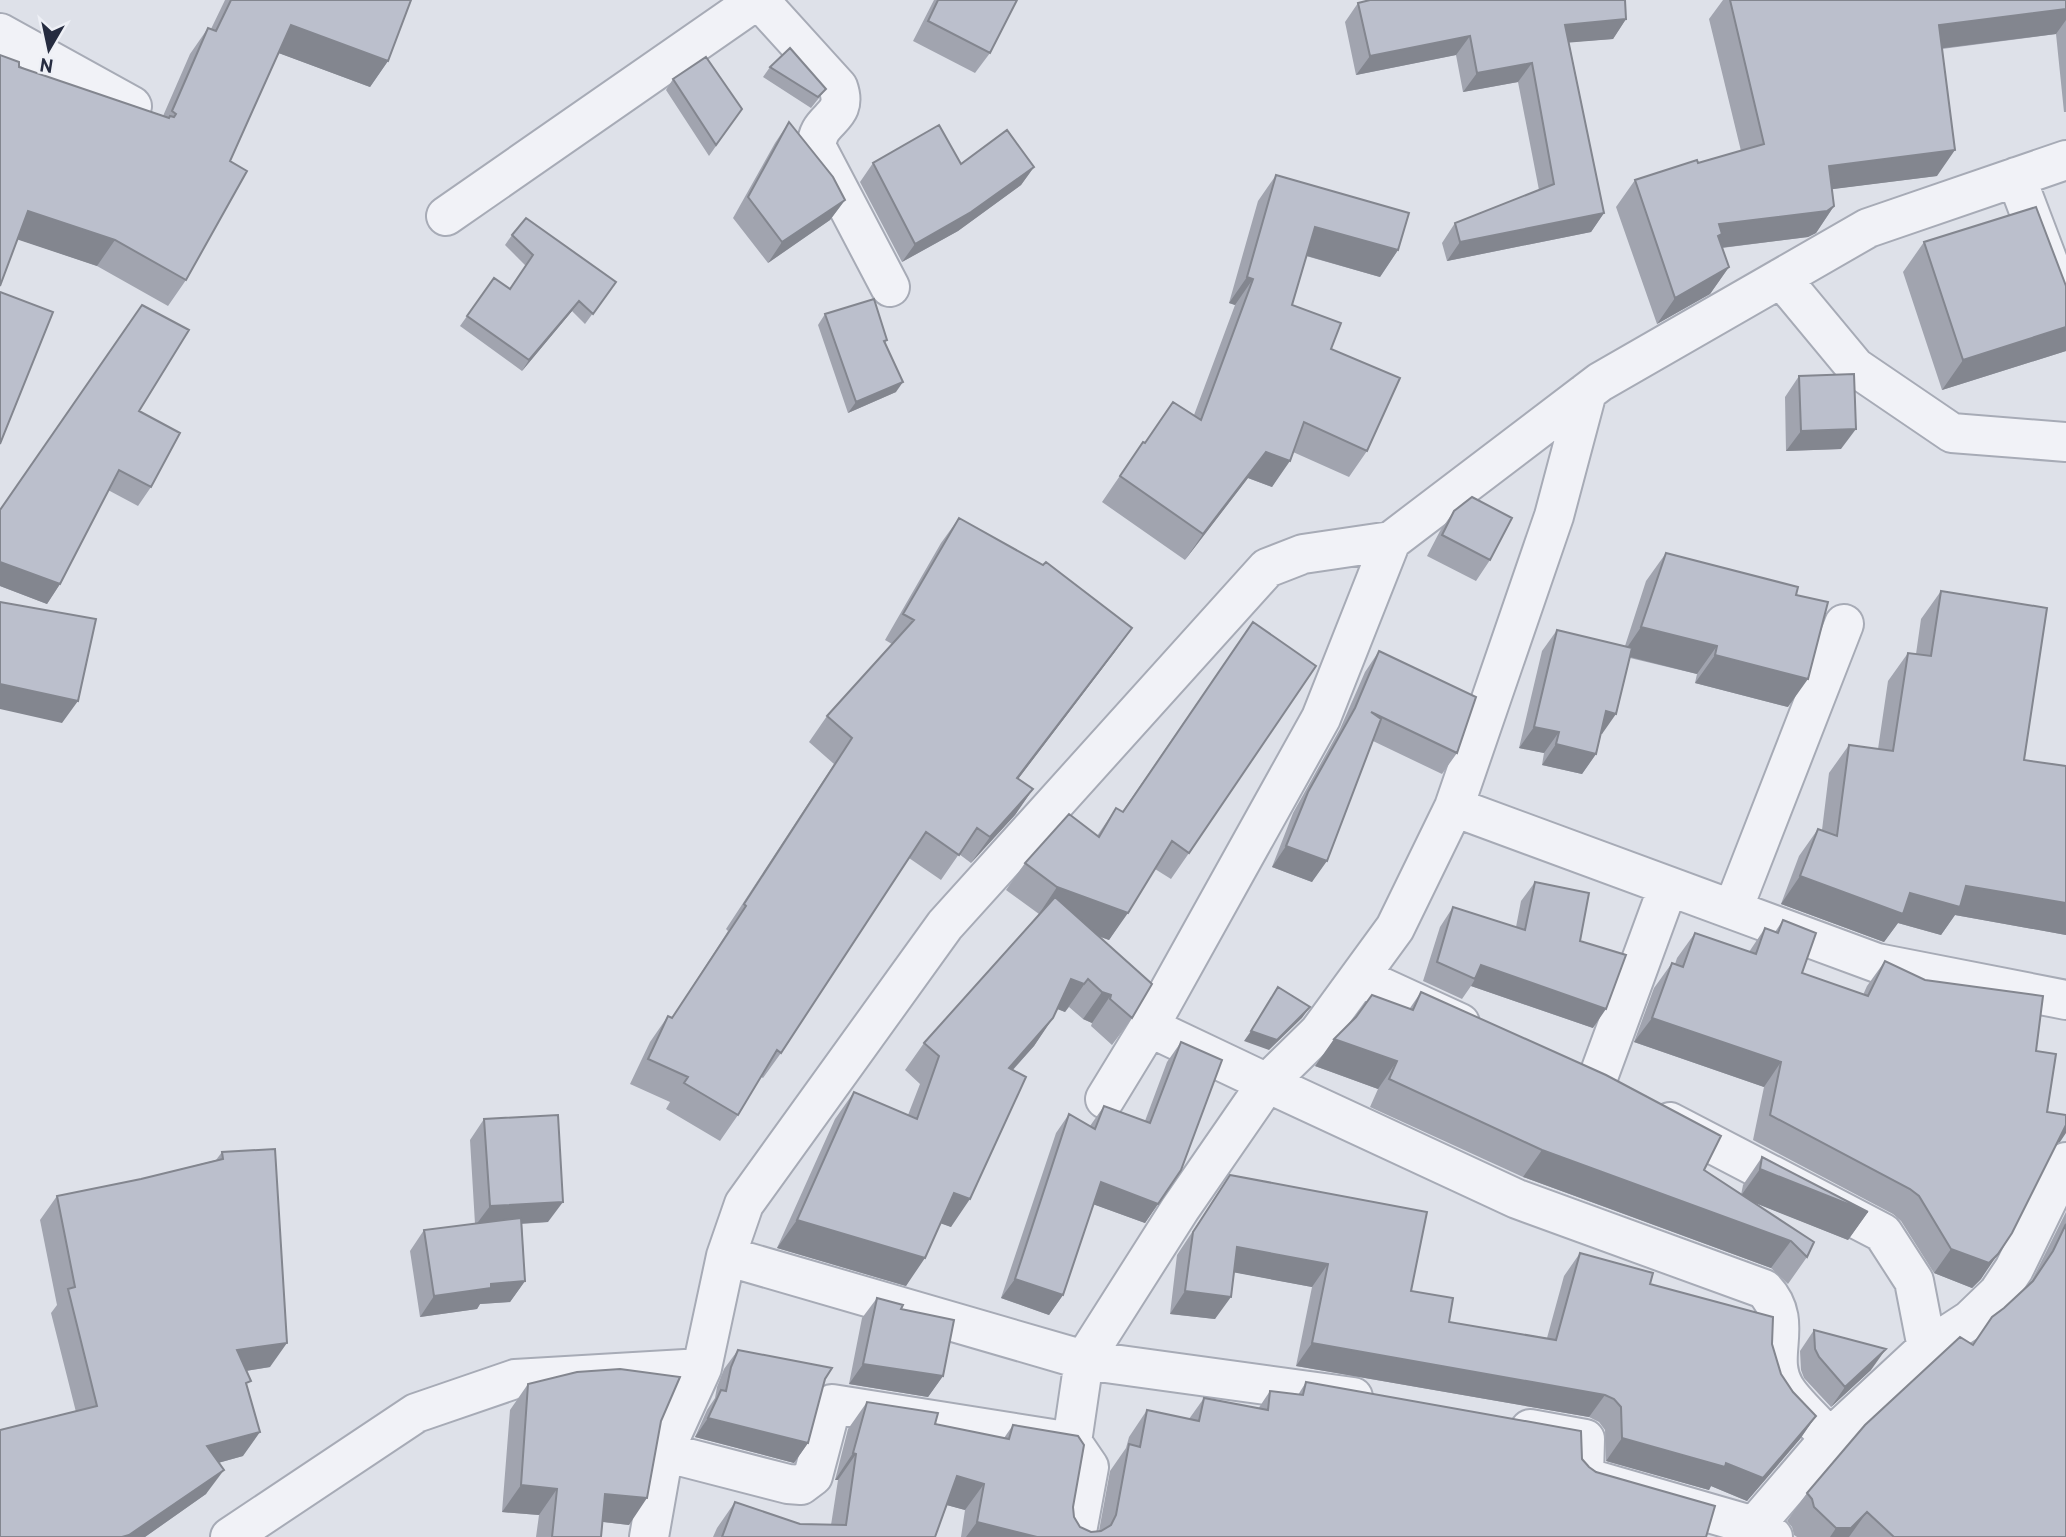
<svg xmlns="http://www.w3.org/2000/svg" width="2066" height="1537" viewBox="0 0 2066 1537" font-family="Overpass,sans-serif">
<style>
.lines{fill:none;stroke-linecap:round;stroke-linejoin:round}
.minor-casing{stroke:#a7abb6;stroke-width:42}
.minor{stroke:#f1f2f7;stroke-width:38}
.wall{fill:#a1a4af}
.shaded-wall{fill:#83868f}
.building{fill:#bbbfcc;stroke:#83868f;stroke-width:2}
</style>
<rect width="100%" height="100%" fill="#dee1e9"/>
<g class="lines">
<defs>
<path id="minor" d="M759,0L838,87C850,120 815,117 817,148L890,287
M0,33L132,106
M2016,177L2066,309
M446,216L757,0
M1781,278L1855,367L1952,433L2066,442
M1587,392L1554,516L1454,807L1395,928L1319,1032L1267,1083L1517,1199L1764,1289C1796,1323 1765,1355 1785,1388C1793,1402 1818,1425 1830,1438
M1454,807L1877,963L2066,1000
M1733,909L1844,624
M1360,977L1460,1023
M1596,1083L1668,887
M1105,1099L1149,1027L1321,718L1391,541L1600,382L1868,228L2066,160
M1670,1122L1883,1233L1914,1281L1927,1348
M726,1256L1084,1360L1180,1209L1267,1083L1149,1027
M1530,1429L1585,1439L1584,1477L1754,1526L1773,1537
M664,1452L788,1484L801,1485L813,1476L832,1404L1059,1440
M230,1537L416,1413L515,1379L702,1368
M649,1537L664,1452L702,1368L726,1256L744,1204L945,925L1267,568L1303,554L1391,541
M1076,1537L1089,1467L1072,1442L1084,1360L1353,1397
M1745,1537L1830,1438L1927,1348L1970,1320L1998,1293L2014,1269L2066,1162"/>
</defs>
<use href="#minor" class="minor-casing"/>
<use href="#minor" class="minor"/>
</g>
<path class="wall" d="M225,0H411L388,61L370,87L279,53L230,161L186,280L168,306L97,266L18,239L19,67L163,116L190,54L208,28L211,29Z
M934,0H1017L990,53L975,73L913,41Z
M1723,0H2066V112H2064L2056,34L1942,49L1937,176L1832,189L1834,206L1816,233L1808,237L1722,248L1729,267L1710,294L1657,324L1616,207L1635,180L1741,151L1709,19Z
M1358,3L1626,19L1613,39L1569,42L1604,213L1591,232L1447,261L1442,243L1455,223L1539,190L1518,82L1463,92L1456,55L1356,75L1345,22Z
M770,67L826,89L811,108L763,77Z
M673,79L742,109L709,156L666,90Z
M789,122L845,200L830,220L768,263L733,218L775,143Z
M873,163L961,164L1034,167L1021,185L958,231L902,262L860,182Z
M1276,175L1398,250L1380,277L1306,256L1292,305L1331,349L1367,451L1349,477L1293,452L1272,487L1248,478L1185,560L1102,502L1143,442L1145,443L1173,402L1194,415L1235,305L1229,303L1258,201Z
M512,235L616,282L585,324L572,311L522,371L460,326L494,278L510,289L526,266L505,245Z
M1924,242L2066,286V351L1942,390L1903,272Z
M825,314L887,340L885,343L896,392L848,413L818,325Z
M1799,376L1841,449L1786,451L1785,397Z
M139,411L151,487L138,506L108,490L60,584L47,604L0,586V510Z
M1454,511L1490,560L1476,581L1427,556L1440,531Z
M959,518L1132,628L1114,653L1018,779L1033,789L1015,815L971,863L959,854L941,880L909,858L781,1053L763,1078L761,1077L738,1115L720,1141L666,1109L670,1102L630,1084L650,1042L668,1016L672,1018L728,931L726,929L834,764L809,742L827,716L892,644L885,640L941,543Z
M1666,553L1796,595L1788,707L1695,683L1697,674L1630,658L1602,734H1601L1596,754L1582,774L1542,765L1544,753L1519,748L1542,651L1557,630L1625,646L1646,581Z
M1941,591L2024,760L2066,766V935L1955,915L1941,935L1898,923L1884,942L1781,904L1799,856L1818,829L1822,830L1829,773L1849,745L1878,749L1888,681L1908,653L1916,654L1921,619Z
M1253,622L1189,853L1171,879L1155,869L1109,940L1098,936L1132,1018L1112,1045L1091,1026L1092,1023L1083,1019L1069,1007L1065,1012L1058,1009L1034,1046L1013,1070L951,1227L941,1223L906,1286L777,1248L835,1119L854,1092L908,1115L920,1084L905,1070L924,1043L1039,914L1006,890L1025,863L1097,836L1116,808L1122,812Z
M1379,651L1457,753L1442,774L1373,741L1312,882L1272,867L1293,813L1340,729L1365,672Z
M1535,882L1580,941L1593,1028L1471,986L1462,999L1423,981L1440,927L1453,907L1516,927L1521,901Z
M1783,920L1802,973L1863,995L1867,986L1885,961L2036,1051L2047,1112L2060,1142L2056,1143L1981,1279L1972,1288L1934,1273L1901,1221L1893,1214L1753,1140L1764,1087L1634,1042L1654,988L1672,963L1675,964L1677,958L1695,933L1749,952L1765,928L1775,932Z
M1421,992L1741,1195L1743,1185L1762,1157L1868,1212L1848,1240L1751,1201L1807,1257L1788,1284L1771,1268L1523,1177L1370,1107L1378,1089L1315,1066L1410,1008Z
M1181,1042L1158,1204L1145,1223L1093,1204L1063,1295L1049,1315L1001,1298L1056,1133L1069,1114L1090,1126L1104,1106L1145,1121L1167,1062Z
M484,1119L548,1222L522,1224L525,1281L510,1302L480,1304L477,1309L420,1317L410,1251L424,1230L475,1224L470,1140Z
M222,1152L270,1367L246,1371L247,1386L243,1456L218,1463L206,1494L145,1537H0L76,1412L51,1313L57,1305L40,1220L57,1196L141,1179L216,1160Z
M1230,1175L1411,1291L1449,1322L1547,1338L1564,1276L1580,1253L1650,1284L1772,1344L1781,1374L1793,1392L1816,1416L1800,1439L1747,1501L1711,1486L1709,1490L1606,1461L1605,1430L1599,1422L1589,1417L1296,1366L1312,1287L1234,1272L1215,1319L1170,1314L1177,1255Z
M2066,1212V1537H1797L1794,1535L1792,1527L1787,1521L1807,1493L1972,1344L2004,1308L2031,1282Z
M877,1298L901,1309L943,1376L928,1397L849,1384L862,1318Z
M1814,1330L1871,1370L1831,1407L1804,1378L1801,1370L1800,1351Z
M738,1350L825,1379L808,1443L794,1463L695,1437L707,1410L715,1398L717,1387L724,1369Z
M1306,1382L1582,1459L1589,1467L1706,1537H961L965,1510L947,1505L935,1537H713L717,1528L735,1502L800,1524L831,1525L838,1480H835L848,1429L867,1402L935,1424L1004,1438L1013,1425L1073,1507L1074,1517L1080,1527L1091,1532L1099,1531L1110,1471L1126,1448L1129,1437L1147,1410L1189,1419L1204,1398L1258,1409L1270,1391L1298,1395Z
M528,1384L661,1421L629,1525L603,1522L601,1537H536L539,1515L502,1512L510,1410Z"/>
<path class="shaded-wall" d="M2066,9V20L2056,34L1920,51L1939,25Z
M1626,19L1613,39L1552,44L1565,25Z
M291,25L388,61L370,87L273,51Z
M1470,36L1456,55L1356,75L1370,56Z
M1532,63L1518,82L1463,92L1477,73Z
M1955,150L1937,176L1810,192L1829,166Z
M1034,167L1021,185L958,231L902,262L915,244Z
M845,200L830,220L768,263L782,242Z
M1834,206L1816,233L1808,237L1711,249L1719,224Z
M28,211L115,240L97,266L10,237Z
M1604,213L1591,232L1447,261L1460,242Z
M1315,227L1398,250L1380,277L1297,253Z
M1729,267L1710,294L1657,324L1675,298Z
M1247,277L1253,279L1235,305L1229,303Z
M579,301L572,311L522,371L529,360Z
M2066,327V351L1942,390L1963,360Z
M903,382L896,392L848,413L856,402Z
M1856,429L1841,449L1786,451L1801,431Z
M1266,452L1290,461L1272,487L1248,478L1185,560L1203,534Z
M0,562L60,584L47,604L0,586Z
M1641,627L1717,646L1697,674L1622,655Z
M1132,628L1114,653L999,804L1017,778Z
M1715,655L1808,679L1788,707L1695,683Z
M0,684L78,701L62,723L0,709Z
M1606,711L1616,714L1602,734L1591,732Z
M1534,727L1559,732L1544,753L1519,748Z
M1556,744L1596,754L1582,774L1542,765Z
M1033,789L1015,815L971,863L990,837Z
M1286,846L1327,861L1312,882L1272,867Z
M1800,876L1910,893L1966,886L2066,903V935L1955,915L1941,935L1898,923L1884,942L1781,904Z
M1057,887L1128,913L1109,940L1039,914Z
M1481,965L1606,1009L1593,1028L1471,986L1475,979Z
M1071,979H1088L1065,1012L1052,1007Z
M1102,992L1111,995L1092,1023L1083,1019Z
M1310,1007L1302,1018L1269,1050L1244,1041L1251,1031Z
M1053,1018L1034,1046L990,1095L1009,1068Z
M1652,1018L1781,1062L1764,1087L1634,1042Z
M1334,1039L1397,1061L1378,1089L1315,1066Z
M2066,1125V1133L2060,1142L2053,1144Z
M1542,1150L1791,1241L1771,1268L1523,1177Z
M1760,1169L1868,1212L1848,1240L1740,1197Z
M1101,1182L1158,1204L1145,1223L1087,1202Z
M954,1193L970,1199L951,1227L934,1221Z
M563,1202L548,1222L475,1226L490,1206Z
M797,1220L925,1258L906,1286L777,1248Z
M1237,1247L1328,1264L1312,1287L1221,1270Z
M1951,1249L1998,1254L1981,1279L1972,1288L1934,1273Z
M1015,1279L1063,1295L1049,1315L1001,1298Z
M525,1281L510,1302L480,1304L477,1309L420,1317L434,1296L491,1284Z
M1185,1291L1231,1297L1215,1319L1170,1314Z
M287,1343L270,1367L220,1375L237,1350Z
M1312,1343L1605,1395L1589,1417L1296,1366Z
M1886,1349L1871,1370L1831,1407L1845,1387Z
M863,1364L943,1376L928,1397L849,1384Z
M1816,1416L1800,1439L1747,1501L1711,1486L1709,1490L1606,1461L1622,1438L1726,1463Z
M708,1418L808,1443L794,1463L695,1437Z
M260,1432L243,1456L189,1471L207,1446Z
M853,1453L856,1454L838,1480H835Z
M224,1470L206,1494L145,1537H122Z
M957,1476L984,1484L965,1510L939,1503Z
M521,1485L557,1489L539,1515L502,1512Z
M605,1494L647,1498L629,1525L587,1520Z
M1867,1512L1849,1537H1830L1836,1528Z
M977,1522L1037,1537H966Z"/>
<path class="building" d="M231,0H411L388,61L291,25L230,161L247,171L186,280L115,240L28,211L0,286V55L19,62V67L169,118L170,116L174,117L176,114L172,111L208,28L216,31Z
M938,0H1017L990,53L928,21Z
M1370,0H1625L1626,19L1565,25L1604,213L1460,242L1455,223L1554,184L1532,63L1477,73L1470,36L1370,56L1358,3Z
M1730,0H2066V9L1939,25L1955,150L1829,166L1834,206L1827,211L1719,224L1722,234L1718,236L1729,267L1675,298L1635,180L1697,160L1698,163L1764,144Z
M790,48L826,89L818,97L770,67Z
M706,57L742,109L716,145L673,79Z
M789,122L833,177L845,200L782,242L748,197Z
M939,125L961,164L1007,130L1034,167L971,212L915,244L873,163Z
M1276,175L1409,213L1398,250L1315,227L1292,305L1341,323L1331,349L1400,378L1367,451L1304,422L1290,461L1266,452L1203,534L1120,476L1143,442L1145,443L1173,402L1201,420L1253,279L1247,277Z
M2036,207L2066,286V327L1963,360L1924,242Z
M526,218L616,282L593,314L579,301L529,360L467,316L494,278L510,289L533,255L512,235Z
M0,292L53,312L0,444Z
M874,299L887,340L884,341L903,382L856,402L825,314Z
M142,305L189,330L139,411L180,433L151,487L119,470L60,584L0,562V510Z
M1854,374L1856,429L1801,431L1799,376Z
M1472,497L1512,518L1490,560L1442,535L1454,511Z
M959,518L1043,565L1046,562L1132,628L1017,778L1033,789L990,837L977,828L959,855L926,832L781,1053L777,1050L738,1115L684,1083L688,1077L648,1059L668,1016L672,1018L746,906L744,904L852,738L827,716L914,620L903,614Z
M1666,553L1798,587L1796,595L1828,602L1808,679L1715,655L1717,646L1641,627Z
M1941,591L2047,608L2024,760L2066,766V903L1966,886L1960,907L1910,893L1903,914L1800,876L1818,829L1837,836L1849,745L1893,751L1908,653L1931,656Z
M0,602L96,619L78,701L0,684Z
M1253,622L1316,666L1189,853L1172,841L1128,913L1057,887L1025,863L1069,814L1099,837L1116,808L1123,812Z
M1557,630L1632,648L1616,714L1606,711L1596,754L1556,744L1559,732L1534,727Z
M1379,651L1476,697L1457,753L1371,712L1381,719L1327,861L1286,846L1308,792L1355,708Z
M1535,882L1589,893L1580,941L1626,955L1606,1009L1481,965L1475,979L1437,962L1453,907L1525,930Z
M1055,897L1152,984L1132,1018L1110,999L1111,995L1102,992L1088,979L1084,984L1071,979L1053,1018L1009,1068L1026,1077L970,1199L954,1193L925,1258L797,1220L854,1092L917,1119L939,1056L924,1043Z
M1783,920L1816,933L1802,973L1868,996L1885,961L1925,980L2043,996L2036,1051L2056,1054L2047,1112L2066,1115V1125L2012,1233L1998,1254L1989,1263L1951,1249L1919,1196L1910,1189L1770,1115L1781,1062L1652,1018L1672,963L1683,967L1695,933L1756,954L1765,928L1778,933Z
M1278,987L1310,1007L1277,1040L1251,1031Z
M1421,992L1606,1075L1721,1136L1704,1170L1814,1242L1807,1257L1791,1241L1542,1150L1389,1079L1397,1061L1334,1039L1356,1017L1372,995L1413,1010Z
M1181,1042L1222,1060L1181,1170L1158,1204L1101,1182L1063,1295L1015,1279L1069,1114L1095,1129L1104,1106L1150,1123Z
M558,1115L563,1202L490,1206L484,1119Z
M275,1149L287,1343L237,1350L251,1381L246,1383L260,1432L207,1446L224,1470L129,1535L122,1537H0V1430L97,1406L68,1289L75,1287L57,1196L141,1179L223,1159L222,1152Z
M1762,1157L1868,1212L1760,1169Z
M1230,1175L1427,1212L1411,1291L1453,1298L1449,1322L1556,1340L1580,1253L1653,1273L1650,1284L1773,1317L1772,1344L1781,1374L1793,1392L1816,1416L1763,1478L1726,1463L1725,1467L1622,1438L1621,1407L1614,1399L1605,1395L1312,1343L1328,1264L1237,1247L1231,1297L1185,1291L1193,1232Z
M521,1218L525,1281L491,1284V1288L434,1296L424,1230Z
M2066,1224V1537H1894L1867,1512L1851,1528H1836L1814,1507L1812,1499L1807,1493L1865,1425L1960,1337L1973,1345L1992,1317L2004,1308L2033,1281L2053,1251Z
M877,1298L903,1305L901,1309L954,1320L943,1376L863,1364Z
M1814,1330L1886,1349L1845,1387L1819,1357L1815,1349Z
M738,1350L832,1368L825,1379L808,1443L708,1418L721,1390L726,1391L731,1367Z
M620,1369L680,1377L661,1421L647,1498L605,1494L601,1537H552L557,1489L521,1485L528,1384L577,1372Z
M1306,1382L1581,1431L1582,1459L1589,1467L1596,1472L1715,1506L1706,1537H1037L977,1522L984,1484L957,1476L935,1537H722L735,1502L800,1524L846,1525L856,1454L853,1453L867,1402L938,1413L935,1424L1009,1439L1013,1425L1078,1436L1084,1445L1073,1507L1074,1517L1080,1527L1091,1532L1101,1531L1111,1525L1116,1515L1129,1444L1140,1447L1147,1410L1199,1421L1204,1398L1268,1410L1270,1391L1303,1395Z"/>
<g transform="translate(49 49) rotate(189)" stroke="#eef0f6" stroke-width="5" paint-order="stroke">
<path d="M0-5L12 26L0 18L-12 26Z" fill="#262c40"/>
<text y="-10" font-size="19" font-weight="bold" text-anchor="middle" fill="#262c40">N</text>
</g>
</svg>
